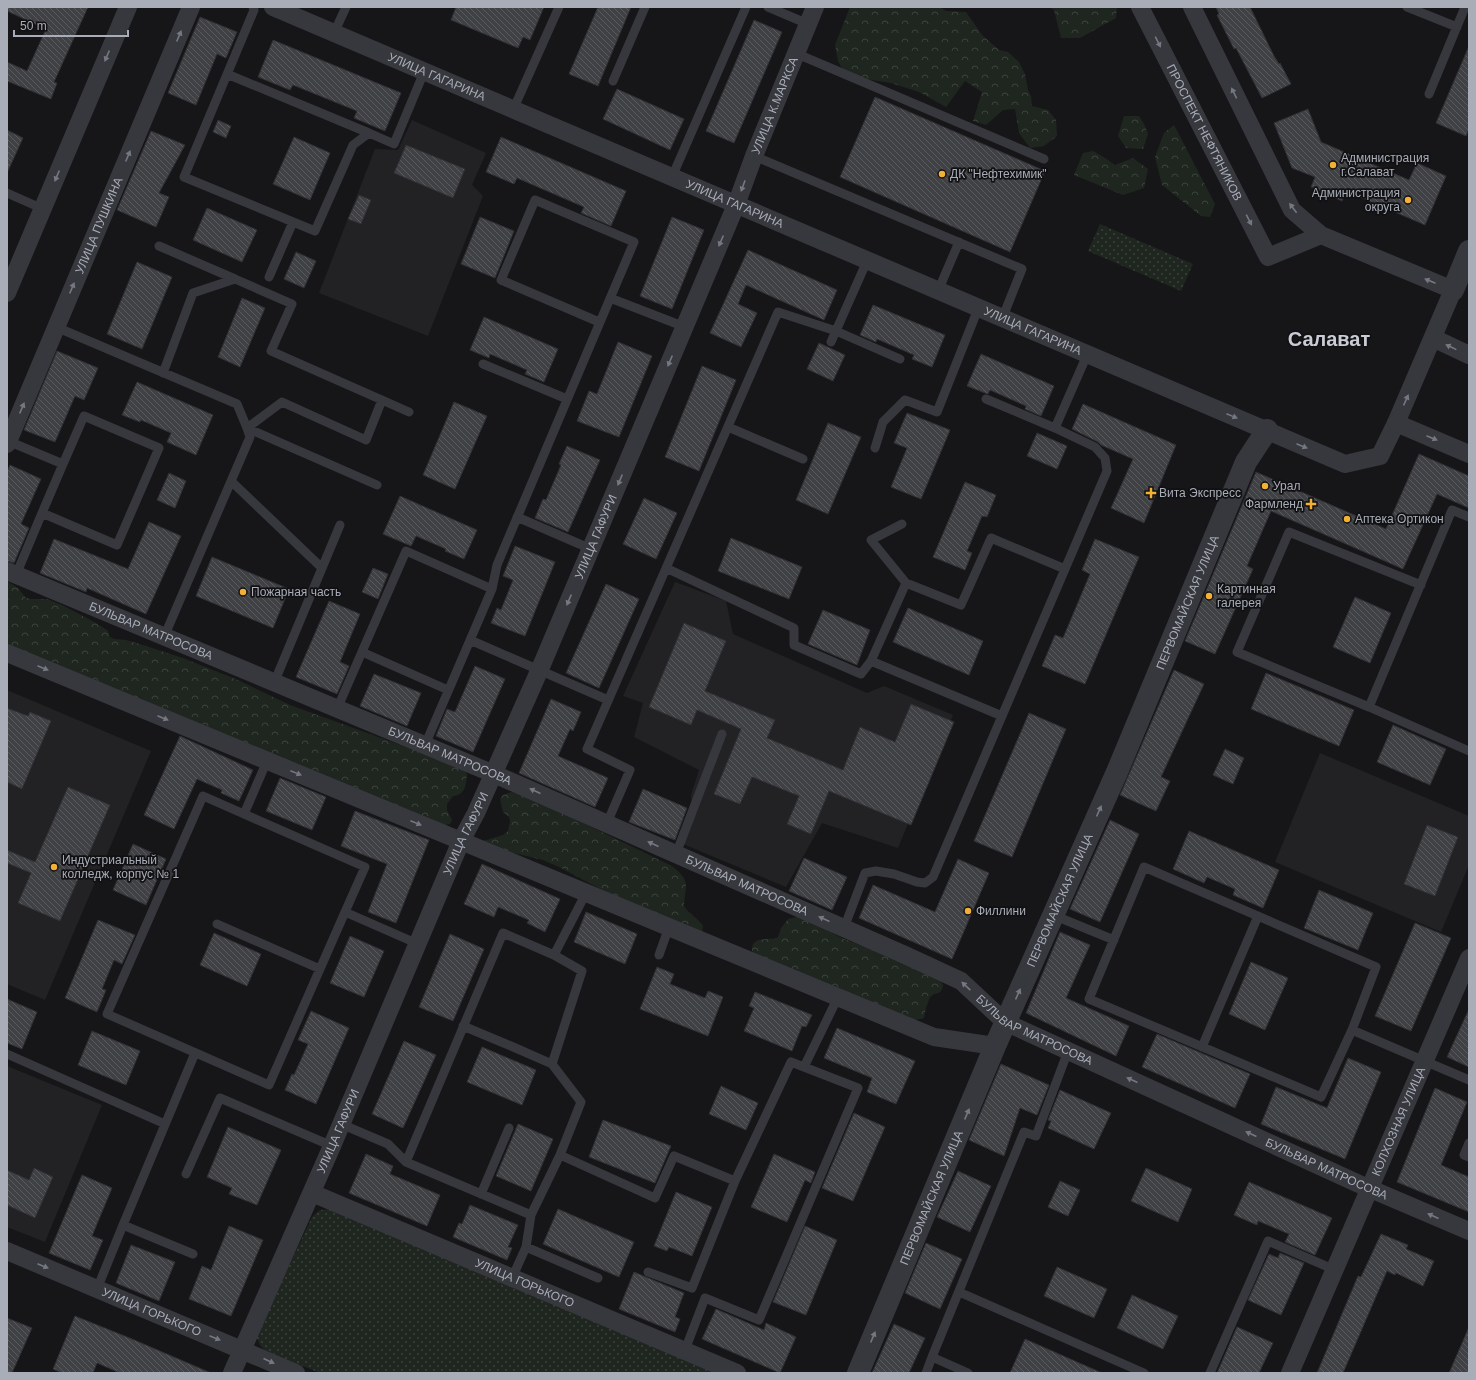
<svg xmlns="http://www.w3.org/2000/svg" width="1476" height="1380" viewBox="0 0 1476 1380" font-family="Arial,sans-serif">
<style>
.built{fill:#222225}
.green{fill:url(#green-dots)}
.forest{fill:url(#forest-crowns)}
.building{fill:url(#building-back-hatch);stroke:#303034}
.lines{fill:none;stroke-linecap:round;stroke-linejoin:round}
.service{stroke:#37383d;stroke-width:9}
.minor{stroke:#37383d;stroke-width:18}
.tertiary{stroke:#37383d;stroke-width:22}
.oneway{fill:#757881}
.poi-dot{fill:#f2b134;stroke:#111113;stroke-width:1.5}
.labels{text-anchor:middle;stroke-width:3.5;stroke-linejoin:round;paint-order:stroke}
.street-label{font-size:12px;fill:#a8adb8;stroke:#111113}
.poi-label{font-size:12px;fill:#a8adb8;stroke:#111113;text-anchor:start}
.town-label{font-size:20px;font-weight:bold;fill:#c9ccd4;stroke:#111113}
</style>
<defs>
<pattern id="green-dots" width="8" height="8" patternUnits="userSpaceOnUse"><rect width="8" height="8" fill="#1e261f"/><path d="M2 2h.1M6 6h.1" fill="none" stroke="#3c433d" stroke-width="1.8" stroke-linecap="round"/></pattern>
<pattern id="forest-crowns" width="20" height="18" patternUnits="userSpaceOnUse"><rect width="20" height="18" fill="#1e261f"/><path d="M2 6a3 3 0 1 1 6 0M12 15a3 3 0 1 1 6 0" fill="none" stroke="#3c433d"/></pattern>
<pattern id="building-back-hatch" width="6" height="6" patternUnits="userSpaceOnUse"><rect width="6" height="6" fill="#404145"/><path d="M-1 5l2 2M0 0l6 6M5-1l2 2" fill="none" stroke="#595a5e"/></pattern>
</defs>
<rect width="100%" height="100%" fill="#161618"/>
<path class="built" d="M412,120L486,153L472,185L483,196L428,336L319,293L375,149L398,150Z
M675,582L726,601L733,634L867,693L884,686L953,715L898,848L822,823L786,887L678,842L692,809L691,795L699,770L634,737L643,703L623,696Z
M7,690L151,751L45,1000L7,984Z
M1320,753L1469,816V865L1441,932L1275,862Z
M7,1066L102,1105L45,1242L7,1227Z"/>
<path class="green" d="M1100,224L1193,264L1181,291L1088,251Z
M332,1209L716,1373H320L264,1350L260,1345L256,1336L312,1217L320,1210Z"/>
<path class="forest" d="M850,7H940L946,11L966,12L983,36L999,50L1008,52L1019,62L1025,74L1028,90L1031,96L1032,106L1048,110L1056,120L1057,136L1044,146L1030,148L1019,133L1015,109L1003,110L986,125L973,121L982,92L965,81L946,107L919,92L891,83L860,78L848,80L838,61L835,45Z
M1049,7H1117L1116,18L1080,38H1061L1054,10Z
M1124,116H1139L1144,124L1148,134L1143,149L1126,148L1118,136Z
M1174,125L1215,204L1210,217L1201,216L1162,185L1155,157L1164,133Z
M1093,151L1105,158L1115,165L1133,158L1148,169L1144,188L1123,195L1074,175L1083,153Z
M7,581L18,588L26,598L32,599H47L62,605L96,623L108,631L110,637L115,639L126,640L143,645L183,658L238,680L290,705L461,767L467,774C466,784 466,795 453,796L447,804V810L452,820L450,824L441,826L7,644Z
M511,792L520,794L554,809L672,866C692,882 685,884 684,906C689,914 698,918 703,926L702,932L623,901L559,867L543,860L492,848L483,841L503,835L508,831L510,822L509,817L503,812L500,799L503,795Z
M800,916L844,939L897,959L940,980L943,985C942,991 941,993 934,994L930,997L926,1008L924,1018L921,1019L913,1020L757,956L752,951C751,934 769,942 778,937L781,928L788,919Z"/>
<path class="building" d="M7,7H88L54,82L57,83L51,99L7,81V62L27,71L46,29L7,11Z
M456,7H544L530,40L523,37L518,48L451,20Z
M598,7H631L598,86L569,74Z
M1216,7H1250L1274,56L1279,64L1280,63L1291,84L1262,98L1236,48L1234,49L1217,15L1219,14Z
M200,17L237,32L226,58L217,54L196,105L168,93Z
M754,20L782,32L734,143L706,131Z
M273,40L401,93L385,131L354,118L357,111L293,85L290,90L258,77Z
M1469,46V129L1466,136L1436,123Z
M617,89L684,119L670,150L603,119Z
M875,97L1045,171L1010,252L840,177Z
M1308,109L1321,142L1409,180L1417,163L1446,176L1425,225L1346,191L1342,201L1311,187L1315,177L1292,168L1274,123Z
M218,120L231,126L226,138L213,132Z
M7,130L23,138L7,173Z
M151,131L185,145L159,193L169,197L156,227L117,210Z
M294,137L330,153L310,200L273,184Z
M501,137L626,191L611,226L581,213L584,207L517,178L514,184L486,172Z
M406,145L465,169L453,198L394,173Z
M359,195L371,200L361,224L348,219Z
M207,208L257,230L242,262L193,240Z
M480,217L514,231L495,278L461,264Z
M672,217L704,230L672,309L640,296Z
M748,250L837,290L824,320L746,285L738,304L757,313L741,347L710,333Z
M296,252L316,261L304,288L284,279Z
M137,262L172,277L142,349L107,334Z
M242,298L265,308L240,367L218,357Z
M873,305L945,335L932,367L912,359L914,355L877,339L876,342L860,335Z
M484,317L558,349L544,382L525,374L527,370L490,354L489,358L470,350Z
M618,342L652,356L619,437L577,421L589,391L597,394Z
M819,343L845,355L833,381L807,369Z
M57,351L98,368L84,400L75,396L55,442L24,430Z
M981,354L1054,386L1041,416L1025,409L1026,406L990,390L988,394L985,393L967,386Z
M702,366L736,380L699,471L665,457Z
M137,382L213,415L196,455L167,442L171,433L141,420L140,422L122,415Z
M454,402L487,416L455,489L423,475Z
M1083,404L1176,445L1144,523L1111,508L1133,459L1101,445L1098,442L1072,429Z
M907,413L950,430L921,499L891,487L907,448L894,443Z
M828,423L861,437L828,514L796,500Z
M1037,433L1067,446L1057,469L1027,456Z
M567,446L600,460L568,532L535,518L543,499L546,500L561,465L559,464Z
M1419,454L1469,476V508L1437,494L1403,569L1271,511L1247,566L1253,569L1215,654L1185,641L1256,472L1386,529Z
M10,465L41,479L21,524L29,528L14,563L7,561V472Z
M169,473L186,481L175,508L157,500Z
M965,482L996,495L987,517L982,516L967,551L972,553L965,570L933,557Z
M400,496L477,530L464,559L445,551L446,549L416,536L411,546L383,534Z
M644,498L677,513L656,559L623,544Z
M149,522L181,536L146,614L87,588L86,592L40,573L54,539L128,569Z
M731,538L802,567L789,599L718,571Z
M1095,539L1139,557L1085,684L1042,666L1055,635L1063,638L1090,574L1082,570Z
M515,546L555,562L525,636L491,623L497,608L501,610L513,580L503,576Z
M212,557L289,589L273,628L196,596Z
M373,568L388,574L378,599L362,592Z
M606,584L639,599L599,688L566,673Z
M1355,597L1391,613L1370,663L1333,647Z
M329,601L360,614L340,662L349,666L337,694L296,677Z
M908,608L983,641L969,675L893,642Z
M823,610L870,630L857,665L808,644Z
M684,623L726,641L705,691L775,720L767,738L843,770L860,727L895,742L911,704L954,722L911,825L829,791L811,834L787,824L799,796L752,777L740,804L714,794L741,729L697,710L691,725L649,707Z
M475,666L505,679L473,752L436,736L447,709L455,712Z
M1174,670L1204,684L1161,777L1170,781L1156,811L1120,795Z
M1266,673L1354,710L1339,746L1251,709Z
M374,674L421,693L407,726L360,706Z
M551,699L581,712L573,731L570,729L558,756L608,778L595,807L519,773Z
M7,708L28,716L30,712L51,721L22,789L7,782Z
M1029,713L1066,729L1012,857L974,841Z
M1393,725L1446,749L1430,785L1377,762Z
M180,736L253,770L239,801L221,793L222,790L197,779L174,829L144,815Z
M1225,749L1244,758L1233,784L1213,775Z
M280,778L326,797L312,830L266,811Z
M68,787L110,805L60,921L18,903L31,873L7,863V850L35,862Z
M643,789L687,808L675,840L629,822Z
M355,811L429,840L396,923L368,912L387,864L341,846Z
M1110,820L1139,834L1100,922L1070,909Z
M1427,825L1458,837L1435,896L1404,884Z
M1189,831L1279,870L1263,908L1233,895L1235,889L1207,877L1204,883L1173,869Z
M133,844L166,859L146,905L113,890Z
M804,858L847,877L832,910L789,891Z
M958,859L989,873L952,959L859,918L873,885L935,912Z
M482,864L560,899L545,932L527,923L529,920L498,907L494,917L464,904Z
M1319,890L1373,913L1358,950L1304,928Z
M586,912L637,934L625,964L574,942Z
M98,920L135,935L122,964L114,960L102,989L106,990L97,1012L65,998Z
M1415,923L1451,938L1411,1031L1375,1016Z
M1060,932L1090,945L1066,998L1129,1026L1116,1056L1026,1013Z
M214,933L261,954L247,986L200,965Z
M450,934L484,949L453,1021L419,1007Z
M350,936L384,951L364,997L330,983Z
M1251,962L1288,978L1265,1030L1229,1014Z
M657,967L674,974L670,984L705,998L708,991L723,997L708,1036L640,1009Z
M755,992L812,1015L806,1027L802,1026L792,1051L744,1031L754,1008L749,1006Z
M7,999L37,1012L22,1049L7,1043Z
M1469,1009V1067L1447,1057Z
M311,1011L349,1028L316,1104L285,1090L292,1074L294,1075L308,1044L298,1040Z
M837,1028L915,1061L896,1104L867,1092L872,1078L824,1058Z
M92,1031L140,1051L126,1085L78,1065Z
M1157,1034L1250,1074L1235,1108L1142,1067Z
M404,1041L436,1055L403,1128L372,1114Z
M482,1047L536,1070L522,1105L467,1082Z
M1348,1058L1381,1072L1345,1159L1261,1124L1276,1087L1327,1108Z
M1001,1064L1049,1085L1037,1115L1020,1108L1004,1156L969,1140Z
M721,1086L758,1103L746,1130L709,1114Z
M1435,1088L1467,1102L1441,1165L1469,1177V1212L1397,1182Z
M1060,1090L1111,1113L1094,1149L1048,1128L1051,1121L1048,1120Z
M854,1113L885,1127L853,1201L822,1188Z
M603,1120L671,1146L655,1183L589,1157Z
M518,1124L553,1139L531,1191L496,1176Z
M228,1127L281,1150L257,1205L229,1194L232,1188L207,1177Z
M366,1154L393,1166L390,1174L440,1195L427,1226L349,1193Z
M774,1154L815,1172L811,1183L805,1180L787,1222L751,1207Z
M34,1168L53,1177L35,1218L7,1205V1170L29,1180Z
M1146,1168L1192,1189L1178,1222L1131,1201Z
M958,1171L991,1186L970,1232L937,1217Z
M82,1175L112,1188L92,1236L103,1240L90,1270L49,1253Z
M1060,1181L1080,1190L1068,1216L1048,1207Z
M1249,1182L1332,1218L1315,1255L1285,1242L1289,1234L1258,1221L1257,1225L1234,1215Z
M676,1192L712,1207L692,1256L669,1247L667,1251L654,1246Z
M470,1205L518,1225L508,1247L512,1248L507,1260L453,1237L459,1223L462,1224Z
M558,1209L634,1242L619,1277L543,1244Z
M229,1226L263,1240L231,1316L189,1299L202,1266L211,1270Z
M805,1226L837,1240L806,1315L773,1302Z
M1381,1234L1408,1245L1406,1249L1434,1261L1423,1286L1396,1273L1395,1275L1387,1271L1343,1373H1317L1358,1276L1361,1277Z
M926,1243L962,1259L940,1309L905,1293Z
M131,1245L175,1262L159,1301L116,1283Z
M1280,1253L1304,1263L1281,1315L1248,1300L1269,1254L1278,1258Z
M1057,1267L1107,1289L1094,1318L1044,1296Z
M634,1272L684,1293L675,1317L680,1319L675,1332L619,1309Z
M1132,1295L1178,1316L1163,1349L1117,1328Z
M716,1309L764,1330L766,1323L796,1337L780,1373L702,1339Z
M75,1316L132,1339L211,1373H120L97,1363L93,1373H62L53,1369Z
M7,1318L32,1328L12,1373H7Z
M894,1324L925,1338L909,1373H872Z
M1237,1327L1273,1343L1259,1373H1217Z
M1469,1327V1373H1449Z
M1025,1339L1102,1373H1010Z"/>
<g class="lines">
<path class="service" d="M253,7L254,10L184,177L315,231L353,145L369,133L394,144L424,72
M768,7L808,24
M1407,7L1457,27
M334,33L346,7
M795,53L1044,159
M227,74L369,133
M613,81L645,7
M1429,94L1465,7
M513,110L559,7
M754,156L1022,269L1002,319
M672,177L746,7
M7,193L43,209
M159,246L235,279
M269,277L293,222
M938,291L959,242
M610,298L685,327
M56,327L237,404L247,428L250,437L164,637
M831,342L867,261
M483,364L567,399
M163,373L193,293L235,279L292,304L271,351L409,412
M986,399L1055,428
M728,427L803,459
M8,441L63,464L84,416L159,448L117,545L42,513L16,575
M875,448L883,422L905,400L937,412L978,309
M231,481L322,568
M377,485L247,428L282,402L366,440L382,400
M42,513L63,464
M517,517L591,549
M902,524L871,540L906,583
M666,568L794,628V645L861,674L871,661L1002,716
M1421,585L1289,532L1237,652L1369,707L1452,510L1469,517
M492,589L497,565L634,242L535,200L501,280L599,322
M470,640L608,700
M362,652L448,690
M871,661L906,583L961,605L991,538L1065,569
M274,683L340,525
M1369,707L1469,751
M337,709L406,551L492,589L425,745
M267,761L244,814L203,796L107,1014L269,1085L345,912L418,944
M244,814L365,867L345,912
M607,823L630,770L587,749L778,312L836,331L900,359
M676,854L722,734
M1144,867L1376,967L1352,1030L1321,1097L1089,999Z
M1053,915L1114,940
M217,924L320,969
M844,928L865,873L876,871L894,874L917,882L925,883L933,877L1107,471L1105,458L1095,447L1055,428L1087,355
M659,955L669,927
M463,1026L511,1046L552,1064
M1352,1030L1469,1080
M1202,1047L1258,916
M7,1054L165,1124
M804,1067L838,997
M341,1124L388,1144L406,1162L531,1215
M1469,1143L1464,1155L1469,1157
M560,1155L655,1198L674,1156L735,1181L791,1062L858,1088L759,1320L705,1298L685,1350
M406,1162L503,933L554,955
M186,1174L220,1098L332,1146
M481,1194L509,1128
M123,1225L195,1053
M526,1247L598,1278
M648,1272L692,1288L735,1181
M512,1278L526,1247L531,1215L560,1155L581,1102L552,1064L582,971L554,955L586,893
M97,1289L123,1225L193,1254
M959,1292L1144,1373
M932,1357L1024,1132L1036,1136L1068,1051
M926,1373L932,1357L968,1373
M1210,1373L1268,1241L1335,1270"/>
<g class="minor">
<path id="s1" d="M273,7L1345,464L1380,456L1396,423L1453,290L1321,235L1292,210L1192,7"/>
<path id="s2" d="M1140,7L1268,257L1321,235"/>
<path d="M7,293L128,7"/>
<path d="M1433,338L1469,355"/>
<path d="M1396,423L1469,454"/>
<path id="s3" d="M7,444L191,7"/>
<path id="s4" d="M7,571L494,774L905,955L961,981L1005,1022L1359,1184L1469,1231"/>
<path d="M7,653L934,1037L995,1046"/>
<path id="s5" d="M312,1193L737,1373"/>
<path id="s6" d="M7,1251L296,1373"/>
<path id="s7" d="M232,1373L332,1146L461,841L476,813L540,669L736,205L754,156L815,7"/>
<path id="s8" d="M1290,1373L1469,958"/>
</g>
<g class="tertiary">
<path d="M1453,290L1469,251"/>
<path id="s9" d="M858,1373L995,1046L1117,772L1246,462L1267,430"/>
</g>
</g>
<defs><path id="oneway-solid" d="M-6-.8H1V-3.2L6.5 0L1 3.2V.8H-6Z"/></defs>
<g class="oneway">
<use href="#oneway-solid" transform="translate(179 36) rotate(-67)"/>
<use href="#oneway-solid" transform="translate(1158 42) rotate(63)"/>
<use href="#oneway-solid" transform="translate(107 56) rotate(113)"/>
<use href="#oneway-solid" transform="translate(1234 93) rotate(-116)"/>
<use href="#oneway-solid" transform="translate(128 156) rotate(-67)"/>
<use href="#oneway-solid" transform="translate(57 176) rotate(113)"/>
<use href="#oneway-solid" transform="translate(743 186) rotate(110)"/>
<use href="#oneway-solid" transform="translate(1293 208) rotate(-127)"/>
<use href="#oneway-solid" transform="translate(1249 220) rotate(63)"/>
<use href="#oneway-solid" transform="translate(721 241) rotate(113)"/>
<use href="#oneway-solid" transform="translate(1430 281) rotate(-157)"/>
<use href="#oneway-solid" transform="translate(72 288) rotate(-67)"/>
<use href="#oneway-solid" transform="translate(1451 347) rotate(-154)"/>
<use href="#oneway-solid" transform="translate(670 361) rotate(113)"/>
<use href="#oneway-solid" transform="translate(1406 400) rotate(-66)"/>
<use href="#oneway-solid" transform="translate(22 408) rotate(-67)"/>
<use href="#oneway-solid" transform="translate(1232 416) rotate(22)"/>
<use href="#oneway-solid" transform="translate(1432 438) rotate(23)"/>
<use href="#oneway-solid" transform="translate(1302 446) rotate(23)"/>
<use href="#oneway-solid" transform="translate(620 480) rotate(113)"/>
<use href="#oneway-solid" transform="translate(569 600) rotate(113)"/>
<use href="#oneway-solid" transform="translate(43 668) rotate(23)"/>
<use href="#oneway-solid" transform="translate(163 718) rotate(23)"/>
<use href="#oneway-solid" transform="translate(296 773) rotate(22)"/>
<use href="#oneway-solid" transform="translate(535 791) rotate(-156)"/>
<use href="#oneway-solid" transform="translate(1099 811) rotate(-66)"/>
<use href="#oneway-solid" transform="translate(416 823) rotate(22)"/>
<use href="#oneway-solid" transform="translate(653 844) rotate(-156)"/>
<use href="#oneway-solid" transform="translate(824 919) rotate(-156)"/>
<use href="#oneway-solid" transform="translate(966 986) rotate(-137)"/>
<use href="#oneway-solid" transform="translate(1018 994) rotate(-66)"/>
<use href="#oneway-solid" transform="translate(1132 1080) rotate(-155)"/>
<use href="#oneway-solid" transform="translate(967 1114) rotate(-67)"/>
<use href="#oneway-solid" transform="translate(1251 1134) rotate(-155)"/>
<use href="#oneway-solid" transform="translate(1433 1216) rotate(-156)"/>
<use href="#oneway-solid" transform="translate(43 1266) rotate(23)"/>
<use href="#oneway-solid" transform="translate(873 1337) rotate(-67)"/>
<use href="#oneway-solid" transform="translate(215 1338) rotate(23)"/>
<use href="#oneway-solid" transform="translate(269 1361) rotate(24)"/>
</g>
<g class="poi-dot">
<circle cx="1333" cy="165" r="4"/>
<circle cx="942" cy="174" r="4"/>
<circle cx="1408" cy="200" r="4"/>
<circle cx="1265" cy="486" r="4"/>
<path d="M1149 487h4v4h4v4h-4v4h-4v-4h-4v-4h4z"/>
<path d="M1309 498h4v4h4v4h-4v4h-4v-4h-4v-4h4z"/>
<circle cx="1347" cy="519" r="4"/>
<circle cx="243" cy="592" r="4"/>
<circle cx="1209" cy="596" r="4"/>
<circle cx="54" cy="867" r="4"/>
<circle cx="968" cy="911" r="4"/>
</g>
<g class="labels">
<g class="street-label">
<text dy="4" stroke="none"><textPath href="#s1" startOffset="178">УЛИЦА ГАГАРИНА</textPath></text>
<text dy="4" stroke="none"><textPath href="#s7" startOffset="1379">УЛИЦА К.МАРКСА</textPath></text>
<text dy="4" stroke="none"><textPath href="#s2" startOffset="141">ПРОСПЕКТ НЕФТЯНИКОВ</textPath></text>
<text dy="4" stroke="none"><textPath href="#s1" startOffset="502">УЛИЦА ГАГАРИНА</textPath></text>
<text dy="4" stroke="none"><textPath href="#s3" startOffset="237">УЛИЦА ПУШКИНА</textPath></text>
<text dy="4" stroke="none"><textPath href="#s1" startOffset="826">УЛИЦА ГАГАРИНА</textPath></text>
<text dy="4" stroke="none"><textPath href="#s7" startOffset="912">УЛИЦА ГАФУРИ</textPath></text>
<text dy="4" stroke="none"><textPath href="#s9" startOffset="838">ПЕРВОМАЙСКАЯ УЛИЦА</textPath></text>
<text dy="4" stroke="none"><textPath href="#s4" startOffset="156">БУЛЬВАР МАТРОСОВА</textPath></text>
<text dy="4" stroke="none"><textPath href="#s4" startOffset="480">БУЛЬВАР МАТРОСОВА</textPath></text>
<text dy="4" stroke="none"><textPath href="#s7" startOffset="588">УЛИЦА ГАФУРИ</textPath></text>
<text dy="4" stroke="none"><textPath href="#s4" startOffset="804">БУЛЬВАР МАТРОСОВА</textPath></text>
<text dy="4" stroke="none"><textPath href="#s9" startOffset="514">ПЕРВОМАЙСКАЯ УЛИЦА</textPath></text>
<text dy="4" stroke="none"><textPath href="#s4" startOffset="1128">БУЛЬВАР МАТРОСОВА</textPath></text>
<text dy="4" stroke="none"><textPath href="#s8" startOffset="274">КОЛХОЗНАЯ УЛИЦА</textPath></text>
<text dy="4" stroke="none"><textPath href="#s7" startOffset="264">УЛИЦА ГАФУРИ</textPath></text>
<text dy="4" stroke="none"><textPath href="#s4" startOffset="1452">БУЛЬВАР МАТРОСОВА</textPath></text>
<text dy="4" stroke="none"><textPath href="#s9" startOffset="190">ПЕРВОМАЙСКАЯ УЛИЦА</textPath></text>
<text dy="4" stroke="none"><textPath href="#s5" startOffset="231">УЛИЦА ГОРЬКОГО</textPath></text>
<text dy="4" stroke="none"><textPath href="#s6" startOffset="157">УЛИЦА ГОРЬКОГО</textPath></text>
</g>
<g class="poi-label">
<text x="1341" y="162">Администрация<tspan x="1341" dy="14">г.Салават</tspan></text>
<text x="950" y="178">ДК "Нефтехимик"</text>
<text x="1400" y="197" text-anchor="end">Администрация<tspan x="1400" dy="14">округа</tspan></text>
<text x="1273" y="490">Урал</text>
<text x="1159" y="497">Вита Экспресс</text>
<text x="1303" y="508" text-anchor="end">Фармленд</text>
<text x="1355" y="523">Аптека Ортикон</text>
<text x="1217" y="593">Картинная<tspan x="1217" dy="14">галерея</tspan></text>
<text x="251" y="596">Пожарная часть</text>
<text x="62" y="864">Индустриальный<tspan x="62" dy="14">колледж, корпус № 1</tspan></text>
<text x="976" y="915">Филлини</text>
</g>
<g class="town-label">
<text x="1329" y="346">Салават</text>
</g>
</g>
<rect width="1476" height="1380" fill="none" stroke="#a8adb8" stroke-width="16"/>
<path d="M14 30v6h114v-6" fill="none" stroke="#a8adb8" stroke-width="2"/>
<text x="20" y="30" font-size="12" fill="#a8adb8" stroke="#111113" stroke-width="3" paint-order="stroke">50 m</text>
</svg>
